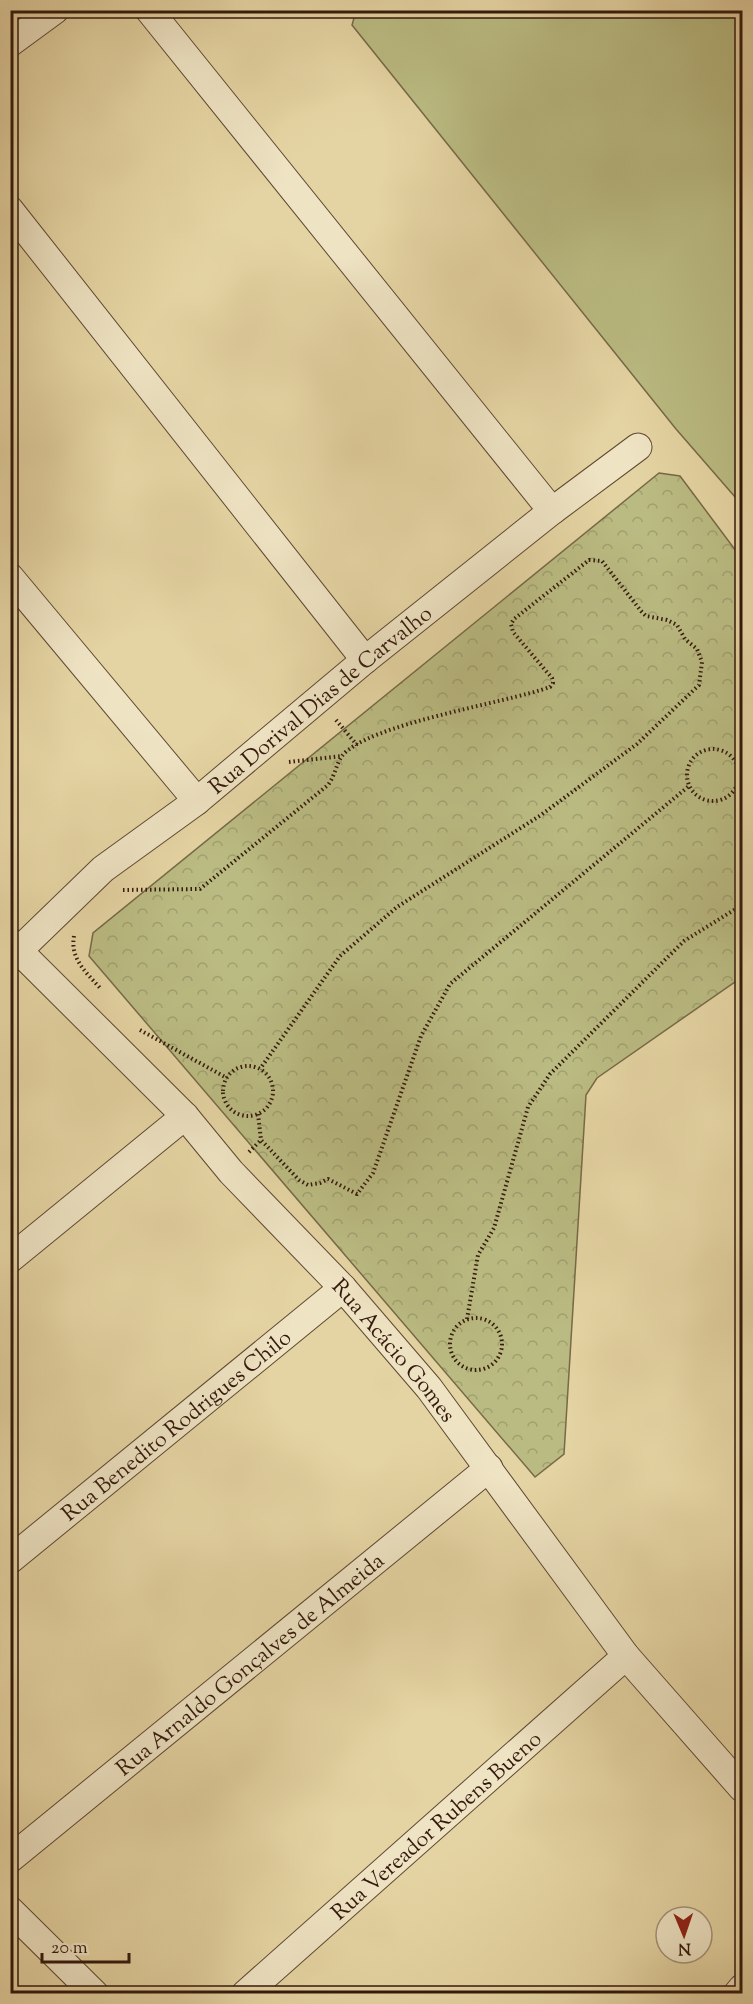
<svg xmlns="http://www.w3.org/2000/svg" width="753" height="2004" viewBox="0 0 753 2004" font-family="'Sorts Mill Goudy',serif">
<style>
.grass{fill:#babb82;stroke:#776a48;stroke-width:1.5}
.park{fill:url(#park-crowns);stroke:#776a48;stroke-width:1.5}
.lines{fill:none;stroke-linecap:round;stroke-linejoin:round}
.street-casing{stroke:#604832;stroke-width:29}
.path{stroke:#34190d;stroke-width:4;stroke-dasharray:1.5 3;stroke-linecap:butt}
.street{stroke:#eee3c3;stroke-width:27}
.labels{text-anchor:middle;stroke-width:4.5;stroke-linejoin:round;paint-order:stroke}
.street-label{font-size:22px;fill:#34190d;stroke:#eee3c3}
</style>
<defs>
<pattern id="park-crowns" width="20" height="18" patternUnits="userSpaceOnUse" patternTransform="scale(1.5)"><rect width="20" height="18" fill="#babb82"/><path d="M2 6a3 3 0 1 1 6 0M12 15a3 3 0 1 1 6 0" fill="none" stroke="#a0a06f"/></pattern>
</defs>
<rect width="100%" height="100%" fill="#e5d4a3"/>
<filter id="stains"><feTurbulence type="fractalNoise" baseFrequency=".00333" numOctaves="4"/><feColorMatrix values="0 0 0 0 .2 0 0 0 0 .09 0 0 0 0 .02 0 0 0 .5 -.17"/></filter>
<radialGradient id="worn" r=".72"><stop offset=".6" stop-color="#630" stop-opacity="0"/><stop offset="1" stop-color="#630" stop-opacity=".3"/></radialGradient>
<path class="grass" d="M356,11H742V505L676,429L352,25Z"/>
<path class="park" d="M659,473L680,476L742,559V977L597,1078L586,1095L564,1454L535,1477L89,956L93,933Z"/>
<g class="lines">
<defs>
<g id="street">
<path d="M149,10L552,511"/>
<path d="M10,43L55,10"/>
<path d="M10,210L365,660"/>
<path d="M10,577L197,801"/>
<path id="s1" d="M10,942L185,1116L231,1172L343,1288L429,1388L626,1656L742,1788"/>
<path id="s2" d="M10,959L103,869L197,801L365,660L552,511L638,447"/>
<path d="M10,1259L185,1116"/>
<path id="s3" d="M10,1560L343,1288"/>
<path id="s4" d="M10,1859L489,1468"/>
<path d="M10,1910L95,1994"/>
<path id="s5" d="M245,1994L626,1656"/>
<path d="M737,1994L742,1988"/>
</g>
</defs>
<use href="#street" class="street-casing"/>
<path class="path" d="M336,720L357,745
M687 775a26 26 0 1 1 52 0a26 26 0 1 1-52 0Z
M289,762L342,756
M123,890L200,889L328,785C335,776 336,764 342,756C367,724 506,703 550,687L553,683L552,678L513,632L511,624L514,619L589,560L602,561L641,611L646,616L667,620L677,625L685,639L697,649L702,662L699,685L637,744L541,815L397,907L340,956L260,1069
M74,936C70,959 86,972 100,988
M140,1030L227,1078
M223 1091a25 25 0 1 1 50 0a25 25 0 1 1-50 0Z
M258,1114L261,1140L299,1180L308,1185L320,1183L328,1179L357,1194L373,1173L421,1036L450,984L689,786
M249,1152L261,1140
M450 1344a26 26 0 1 1 52 0a26 26 0 1 1-52 0Z
M467,1319L478,1255L494,1228L528,1107L550,1074L684,941L742,905"/>
<use href="#street" class="street"/>
</g>
<g class="labels">
<g class="street-label">
<text dy="8" stroke="none"><textPath href="#s2" startOffset="405">Rua Dorival Dias de Carvalho</textPath></text>
<text dy="8" stroke="none"><textPath href="#s1" startOffset="561">Rua Acácio Gomes</textPath></text>
<text dy="8" stroke="none"><textPath href="#s3" startOffset="214">Rua Benedito Rodrigues Chilo</textPath></text>
<text dy="8" stroke="none"><textPath href="#s4" startOffset="309">Rua Arnaldo Gonçalves de Almeida</textPath></text>
<text dy="8" stroke="none"><textPath href="#s5" startOffset="255">Rua Vereador Rubens Bueno</textPath></text>
</g>
</g>
<rect width="753" height="2004" fill="none" stroke="#e5d4a3" stroke-width="36"/>
<rect x="12" y="12" width="729" height="1980" fill="none" stroke="#34190d" stroke-width="3"/>
<rect x="18" y="18" width="717" height="1968" fill="none" stroke="#34190d" stroke-width="1.5"/>
<g transform="translate(684 1935) rotate(178)"><circle r="28" fill="#eee3c3" stroke="#a4927a" stroke-width="1.5"/>
<path d="M0-4.5L10 22L0 15L-10 22Z" fill="#8f2418"/>
<text y="-9" font-size="16" font-weight="bold" text-anchor="middle" fill="#34190d">N</text>
</g>
<path d="M42 1953v9h87v-9" fill="none" stroke="#34190d" stroke-width="3"/>
<text x="51" y="1953" font-size="18" fill="#34190d" stroke="#eee3c3" stroke-width="4.5" paint-order="stroke">20 m</text>
<rect width="100%" height="100%" filter="url(#stains)"/>
<rect width="100%" height="100%" fill="url(#worn)"/>
</svg>
